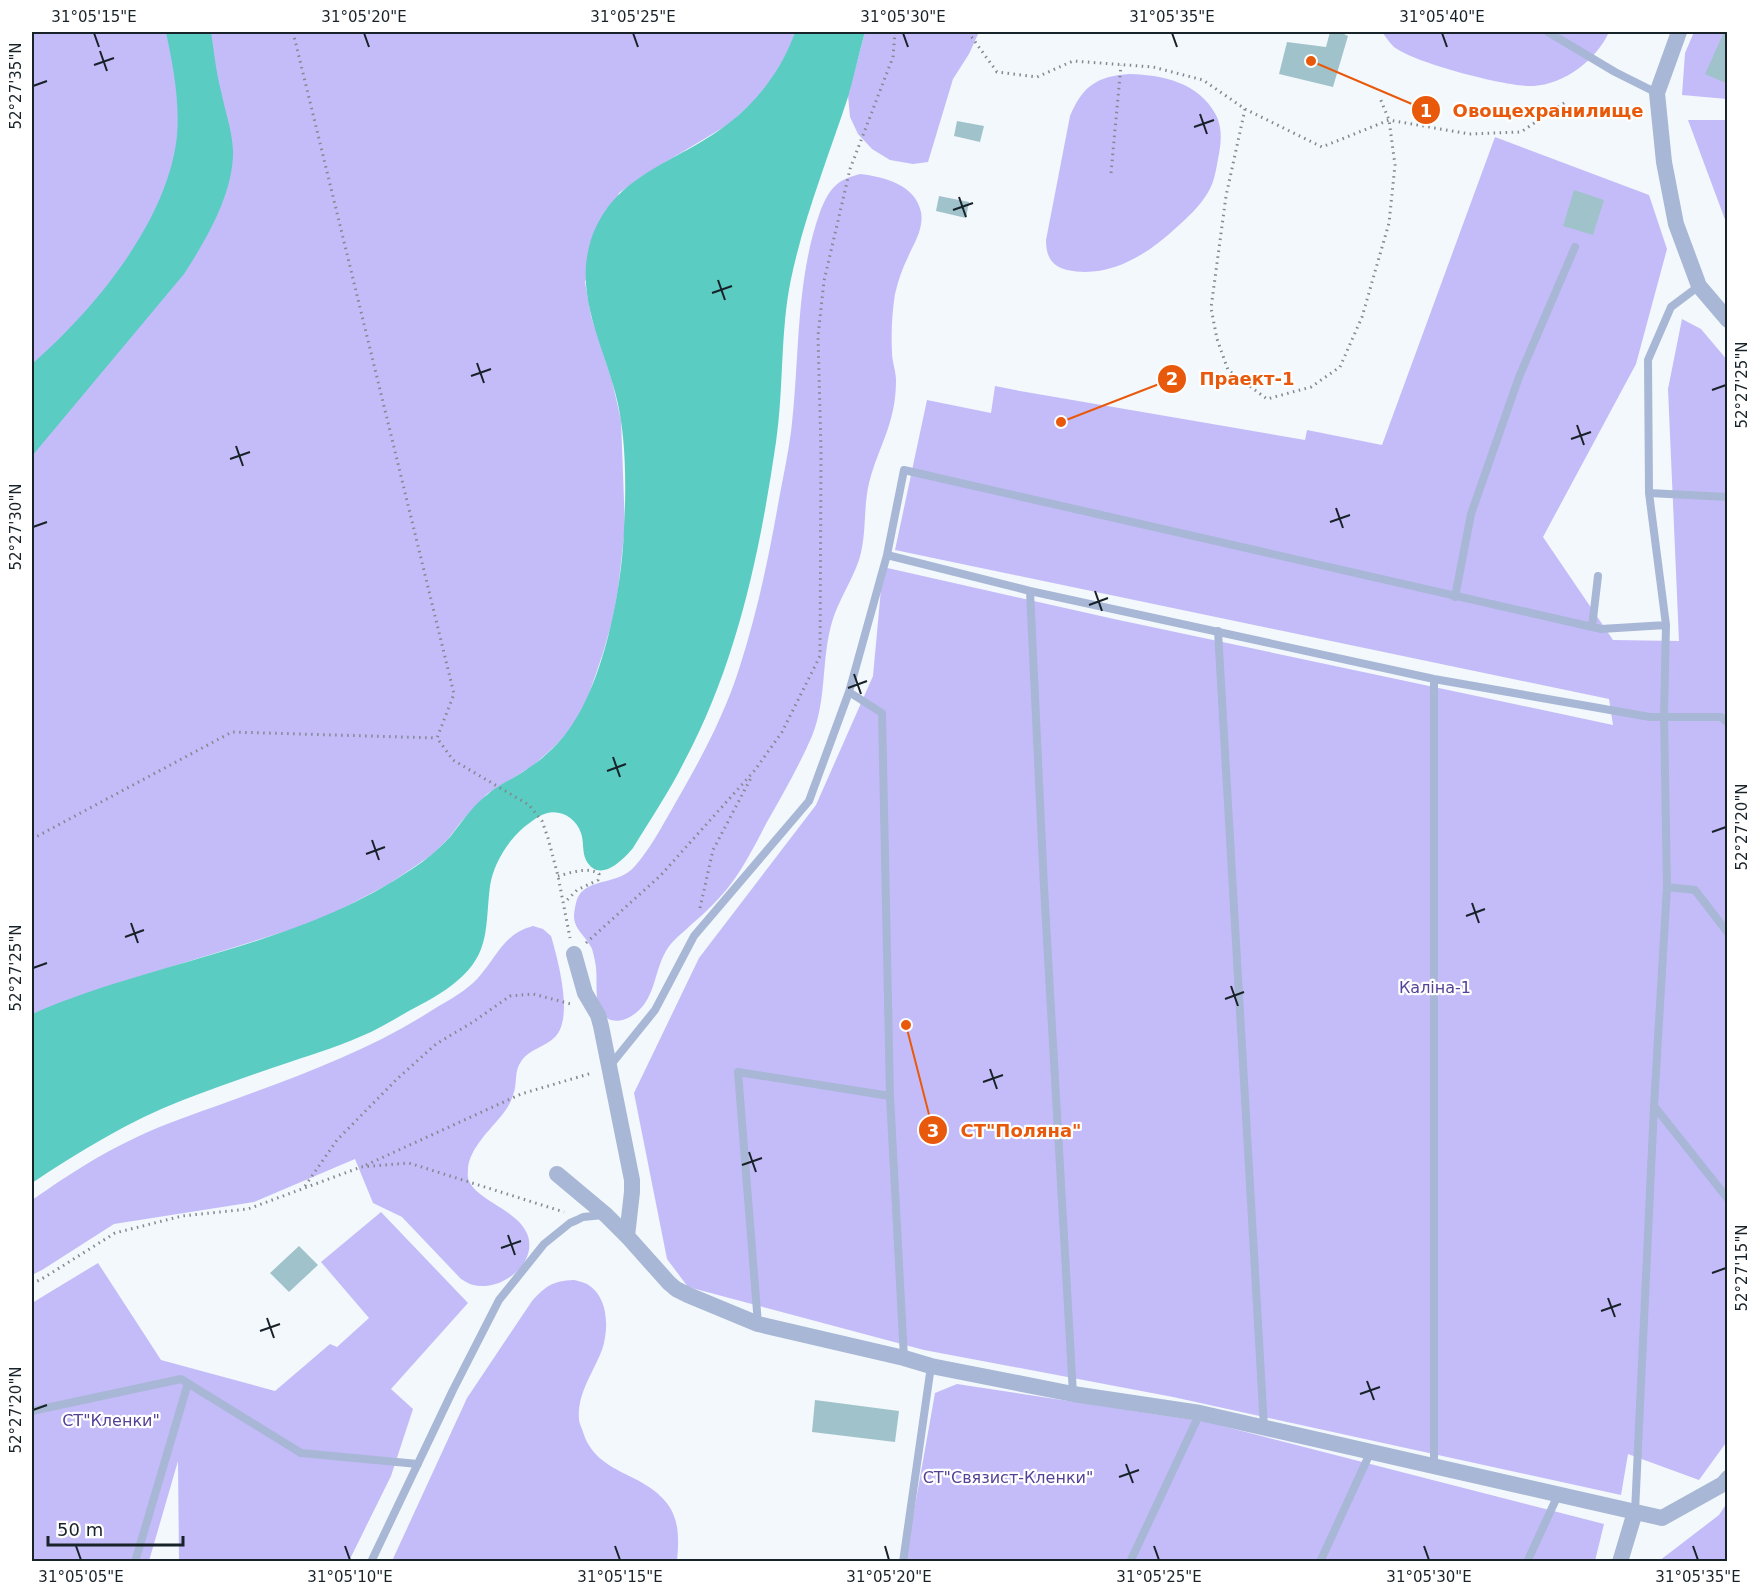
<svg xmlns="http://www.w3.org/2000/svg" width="1759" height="1593" viewBox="0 0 1759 1593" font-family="'DejaVu Sans',sans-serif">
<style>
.green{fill:#c4bcf9}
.water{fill:#5accc2}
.building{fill:#a0c3cb}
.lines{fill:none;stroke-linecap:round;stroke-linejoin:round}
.path{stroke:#82898f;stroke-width:3;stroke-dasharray:1.5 4.5;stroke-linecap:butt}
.service{stroke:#a8b7d5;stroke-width:8}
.minor{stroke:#a8b7d5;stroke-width:16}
.ticks{fill:none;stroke:#182229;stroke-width:2}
.labels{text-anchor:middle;stroke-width:4.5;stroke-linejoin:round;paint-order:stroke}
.park-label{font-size:16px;fill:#554297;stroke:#fff}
.leader{fill:none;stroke:#e8590c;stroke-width:2}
.callout-dot{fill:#e8590c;stroke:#fff;stroke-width:2}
.mark-label{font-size:18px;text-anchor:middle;font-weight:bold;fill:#fff}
.callout-label{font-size:18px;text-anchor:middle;font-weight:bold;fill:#e8590c;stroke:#fff;stroke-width:4.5;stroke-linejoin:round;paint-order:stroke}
.neatline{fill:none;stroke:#182229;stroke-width:2}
.ticks-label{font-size:15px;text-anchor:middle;fill:#182229}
</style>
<rect width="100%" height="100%" fill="#f3f8fc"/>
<path class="green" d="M32,32H795L790,47L774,76L754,101L729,124L644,175L619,193L585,282L591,316L612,381L621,420L625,527L618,590L612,622L603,653L588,697L573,726L556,745L534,765L487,794L461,822L448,839L433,854L389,884L330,915L296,928L96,990L32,1014Z
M865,32H979L969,54L953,79L928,162L913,164L890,160L872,149L858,134L850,117L848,95Z
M1382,32H1609C1597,59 1565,84 1534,86C1510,88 1410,62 1393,46C1389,42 1385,36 1382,32Z
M1694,32H1727V99L1682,95L1685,53Z
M1130,74C1164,75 1199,83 1216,115C1223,129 1221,144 1218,159C1216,170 1214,184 1207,194C1199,207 1188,217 1177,227C1147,255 1109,279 1067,270C1051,266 1046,256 1046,240L1070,116C1083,85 1098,76 1130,74Z
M1688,120H1727V225Z
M1495,137L1649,195L1667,249L1636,364L1543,537L1613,640L1679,641L1668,389L1682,319L1701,329L1728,361V1440L1699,1480L1628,1454L1621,1495L1173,1397L924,1350L688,1287L667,1259L634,1093L699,958L816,805L873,676L883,567L1114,619L1613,725L1609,699L895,550L927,400L991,413L995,386L1020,391L1305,440L1307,430L1382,445Z
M860,174C884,177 915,184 921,212C924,229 914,243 908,257C902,269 898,281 895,294C892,313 891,333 892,352C892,362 896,371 896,381C896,390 895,401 893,410C888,435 875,458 869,483C863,508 867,535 859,560C852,581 838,601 832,622C821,660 827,700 812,736C799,766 783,794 767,822C755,845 743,869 727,889C717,901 705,913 693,923C684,932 672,940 666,951C653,973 656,1002 630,1017C624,1020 618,1022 611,1020C592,1014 598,984 596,968C596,964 593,952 592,949C587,937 574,930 574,916C574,912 576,901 578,897C589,877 618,886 635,866C650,849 661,828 672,809C698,764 723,719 739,669C757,613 769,557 779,499C783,477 788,455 791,432C800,359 795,282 820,212C829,189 836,180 860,174Z
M533,926L543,929L551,936C558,960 574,1018 555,1037C545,1047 530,1049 522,1060C513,1072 518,1083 513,1095C511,1102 507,1109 502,1115C490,1130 470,1148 468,1168C468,1172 467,1177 469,1181C479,1202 519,1210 528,1236C537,1265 500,1292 473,1285C469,1284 465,1281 461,1279L402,1217L373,1203L355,1159L254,1202L114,1224L42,1270L32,1275V1200C65,1177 100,1154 137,1137C164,1124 194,1114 222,1104C295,1077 368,1052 434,1009C449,1000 466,991 478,978C497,957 503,934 533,926Z
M381,1212L468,1303L391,1389L413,1409L391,1476L349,1561H179L178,1461L149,1561L32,1562V1303L98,1263L161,1360L275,1391L330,1344L337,1347L369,1318L321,1262Z
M574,1280C578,1281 583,1282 587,1284C609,1297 609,1329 602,1350C593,1373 577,1394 579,1419C579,1423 582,1428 583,1432C596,1474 642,1472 665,1501C680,1518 679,1540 677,1561H392L467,1398L532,1301C546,1286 552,1281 574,1280Z
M957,1384L1207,1422L1604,1524L1595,1561L905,1562L935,1393Z
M1727,1503V1561H1659L1719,1515Z"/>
<path class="water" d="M166,32H211C214,51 216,72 221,91C225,111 232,130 233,150C234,193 206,240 184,274L32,456V364C94,310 168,221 177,136C180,101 173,66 166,32Z
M795,32H865C859,53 854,76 848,97C828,158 804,217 791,279C780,332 784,388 776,442C760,552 737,663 684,762C669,792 650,820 633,848C622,861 599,884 586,860C582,852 584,841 581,833C575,815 555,806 538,817C533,820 528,824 523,828C507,842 493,865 490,886C485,925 491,953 457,981C443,993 424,1003 407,1012C395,1019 383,1026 371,1032C345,1044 317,1053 290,1062C254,1074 218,1087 183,1100C129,1121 80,1151 32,1183V1014C156,960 298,947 412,869C426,860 439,849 450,837C462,822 473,805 488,794C501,783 517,777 530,767C540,761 549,752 557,744C602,698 622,591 624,529C626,495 626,454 621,421C614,363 574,307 589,247C609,173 676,165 729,123C759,100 783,67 795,32Z"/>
<path class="building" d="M1330,32H1340L1348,36L1333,87L1279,74L1287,42L1326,47Z
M1724,32H1728V84L1705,74Z
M957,121L984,126L980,142L954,136Z
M1574,190L1604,200L1593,235L1563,226Z
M939,196L969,202L966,218L936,211Z
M299,1246L318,1265L289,1292L270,1273Z
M815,1400L899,1411L895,1442L812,1432Z"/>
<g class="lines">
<path class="path" d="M293,32L454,694L437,738L453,760L529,805L542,821L548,838L558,876L570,938
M968,32L997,72L1037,77L1073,61L1153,67L1203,80L1245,109L1322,147L1389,120L1469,134L1521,132L1567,101
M1245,109L1226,196L1211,308L1217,339L1228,370L1267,399L1311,387L1340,367L1362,317L1389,223L1395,165L1389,120L1380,98
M1111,173L1121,65
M32,839L232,732L437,738
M558,876C570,873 588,866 599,874L598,880L577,890L564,903
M700,908L713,850L752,776
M586,943L661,875L755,770L782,732L820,656L821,451L818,336L824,281L850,169L893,57L895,32
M366,1165L521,1094L592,1073
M305,1186L337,1140L396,1080L436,1044L473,1022L510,996L533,994L571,1004
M32,1284L45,1277L115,1233L182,1216L248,1209L361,1167L409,1163L564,1212"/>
<path class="service" d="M1548,32L1615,72L1657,93
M1649,493L1728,497
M887,555L1030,591L1434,679L1650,717H1721L1728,723
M1030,591L1044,887L1073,1394
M1455,597L1471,514L1519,377L1575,247
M1592,627L1598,576
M1218,631L1264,1427
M1434,679V1466
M849,692L882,713L890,1096L904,1358
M1667,887L1695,890L1728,933
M609,1067L655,1010L694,936L809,801L849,692L887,555L904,470L1601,629L1666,625
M1654,1106L1728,1199
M758,1324L738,1072L890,1096
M32,1411L181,1379L301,1453L418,1464
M1635,1512L1654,1106L1667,887L1664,716L1666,625L1649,493L1648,360L1671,307L1699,286
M135,1562L188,1383
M371,1562L453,1390L499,1300L544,1244L570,1223L577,1220L583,1217L603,1215
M903,1562L931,1366
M1130,1562L1200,1413
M1320,1562L1371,1451
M1527,1562L1558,1495"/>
<path class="minor" d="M1679,32L1657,93L1664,162L1676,224L1699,286L1728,320
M574,954L585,993L598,1015L601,1026L632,1180V1192L627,1236L669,1283L676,1289L688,1295L758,1324L904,1358L931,1366L1073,1394L1200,1413L1662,1518L1723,1484L1728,1478
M557,1174L606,1215L627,1236
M1620,1562L1635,1512"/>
</g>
<path class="ticks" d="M94,33L99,47M364,33L369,47M633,33L638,47M903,33L908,47M1172,33L1177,47M1442,33L1447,47M100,51L107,71M94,65L114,58M33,86L47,81M1200,114L1207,134M1194,127L1214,120M959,197L966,217M953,210L973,203M718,280L725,300M712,293L732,286M477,363L484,383M471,376L491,369M1712,390L1726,385M1577,425L1584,445M1571,439L1591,432M236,446L243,466M230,459L250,452M1336,508L1343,528M1330,522L1350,515M33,527L47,522M1095,591L1102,611M1089,605L1108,598M854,674L861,694M848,688L867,681M613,757L620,777M607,771L626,764M1712,832L1726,827M372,840L379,860M366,854L385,847M1472,903L1479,923M1466,916L1485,909M131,923L138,943M125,937L144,930M33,968L47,963M1231,986L1238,1006M1225,999L1244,992M990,1069L997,1089M983,1082L1003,1075M749,1152L756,1172M742,1165L762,1158M508,1235L515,1255M501,1248L521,1241M1712,1273L1726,1268M1608,1298L1615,1317M1601,1311L1621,1304M267,1318L274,1338M260,1331L280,1324M1367,1381L1374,1400M1360,1394L1380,1387M33,1410L47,1405M1126,1464L1133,1483M1119,1477L1139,1470M76,1546L81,1560M345,1546L350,1560M615,1546L620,1560M885,1546L889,1560M1154,1546L1159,1560M1424,1546L1429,1560M1693,1546L1698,1560"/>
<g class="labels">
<g class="park-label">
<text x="1435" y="993">Каліна-1</text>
<text x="111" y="1426">СТ"Кленки"</text>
<text x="1008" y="1483">СТ"Связист-Кленки"</text>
</g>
</g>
<path class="leader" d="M1311 61L1426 110M1061 422L1172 379M906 1025L933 1130"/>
<g class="callout-dot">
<circle cx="1311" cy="61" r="6"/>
<circle cx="1061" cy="422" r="6"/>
<circle cx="906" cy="1025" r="6"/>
<circle cx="1426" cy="110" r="15"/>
<circle cx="1172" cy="379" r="15"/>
<circle cx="933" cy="1130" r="15"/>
</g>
<g class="mark-label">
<text x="1426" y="117">1</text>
<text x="1172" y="385">2</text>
<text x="933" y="1137">3</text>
</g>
<g class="callout-label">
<text x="1548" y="117">Овощехранилище</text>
<text x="1247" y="385">Праект-1</text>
<text x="1021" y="1137">СТ"Поляна"</text>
</g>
<rect width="1759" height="1593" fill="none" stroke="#ffffff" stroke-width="66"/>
<path d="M48 1536v9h135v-9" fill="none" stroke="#182229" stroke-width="3"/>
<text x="57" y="1536" font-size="18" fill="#182229" stroke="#ffffff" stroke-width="4.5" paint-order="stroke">50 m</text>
<rect x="33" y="33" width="1693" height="1527" class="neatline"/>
<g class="ticks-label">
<text x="94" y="22">31°05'15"E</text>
<text x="364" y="22">31°05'20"E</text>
<text x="633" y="22">31°05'25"E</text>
<text x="903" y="22">31°05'30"E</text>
<text x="1172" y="22">31°05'35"E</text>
<text x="1442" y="22">31°05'40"E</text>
<text transform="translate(16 86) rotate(-90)" y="5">52°27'35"N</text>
<text transform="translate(1742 385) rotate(-90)" y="5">52°27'25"N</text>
<text transform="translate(16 527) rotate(-90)" y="5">52°27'30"N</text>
<text transform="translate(1742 827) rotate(-90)" y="5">52°27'20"N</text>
<text transform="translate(16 968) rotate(-90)" y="5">52°27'25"N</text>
<text transform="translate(1742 1268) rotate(-90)" y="5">52°27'15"N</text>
<text transform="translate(16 1410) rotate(-90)" y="5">52°27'20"N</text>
<text x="81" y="1582">31°05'05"E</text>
<text x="350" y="1582">31°05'10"E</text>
<text x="620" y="1582">31°05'15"E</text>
<text x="889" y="1582">31°05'20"E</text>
<text x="1159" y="1582">31°05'25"E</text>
<text x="1429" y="1582">31°05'30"E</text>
<text x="1698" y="1582">31°05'35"E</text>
</g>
</svg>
